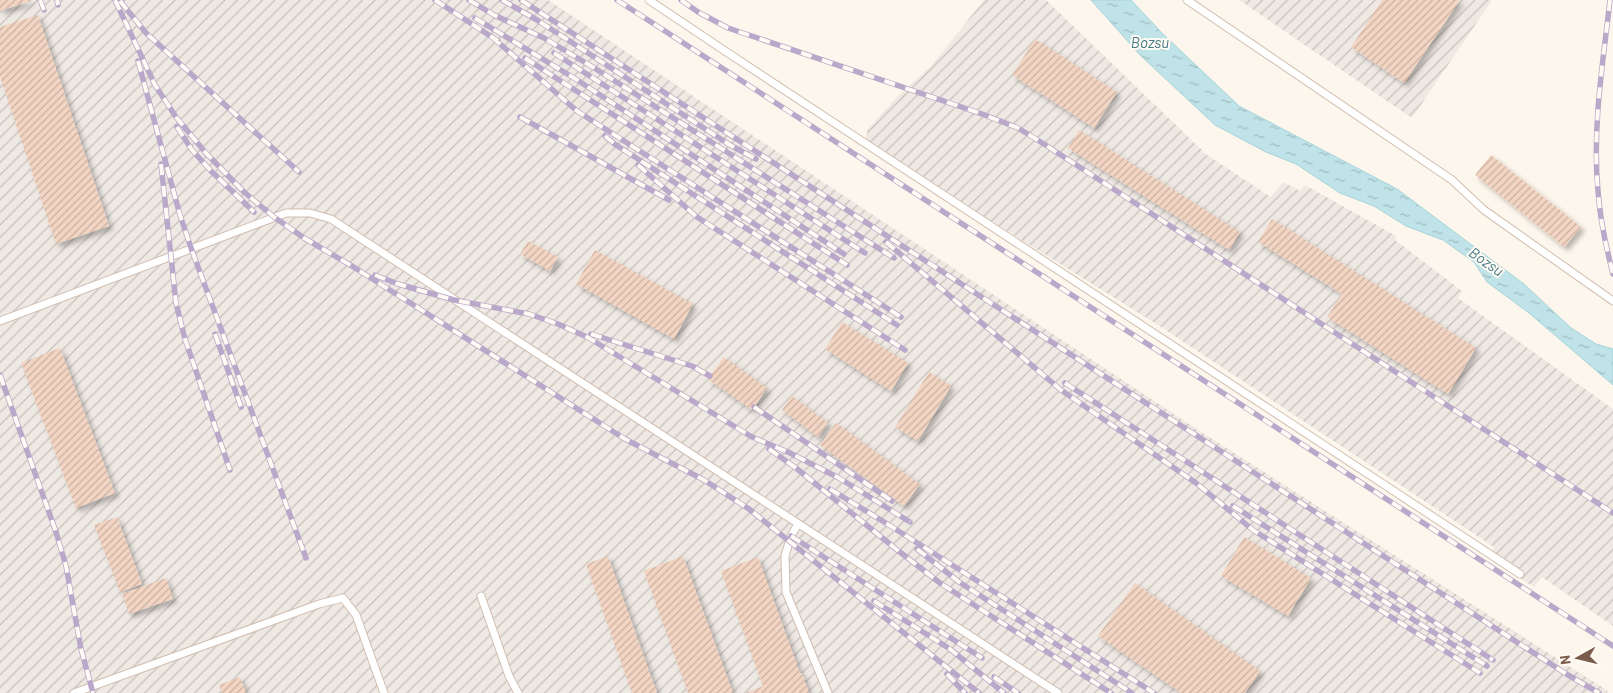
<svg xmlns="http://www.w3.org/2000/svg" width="1613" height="693" viewBox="0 0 1613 693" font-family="Barlow,sans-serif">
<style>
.industrial{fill:url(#industrial-furrows)}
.water{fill:url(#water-ripples);stroke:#a5d3da}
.building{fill:url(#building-hatch);filter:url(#shadow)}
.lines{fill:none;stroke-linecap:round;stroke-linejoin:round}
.service-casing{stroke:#d1beb0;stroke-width:9}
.service{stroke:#fff;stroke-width:7}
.rail-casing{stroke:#b9a8c9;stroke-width:5.5}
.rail{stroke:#fffaf3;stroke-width:4;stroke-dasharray:11;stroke-linecap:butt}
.labels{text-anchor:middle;stroke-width:4;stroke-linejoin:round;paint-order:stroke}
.water-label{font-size:15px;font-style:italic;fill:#437c86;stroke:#fffaf3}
</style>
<defs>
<pattern id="industrial-furrows" width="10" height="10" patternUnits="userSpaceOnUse" patternTransform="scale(1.25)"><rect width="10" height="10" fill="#efe9e4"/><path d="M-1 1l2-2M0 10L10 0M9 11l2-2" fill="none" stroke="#c7c0bb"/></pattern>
<pattern id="water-ripples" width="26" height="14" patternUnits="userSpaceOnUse" patternTransform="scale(1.25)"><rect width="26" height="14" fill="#bfe3e8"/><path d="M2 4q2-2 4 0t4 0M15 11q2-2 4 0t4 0" fill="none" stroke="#a0bbbe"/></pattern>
<pattern id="building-hatch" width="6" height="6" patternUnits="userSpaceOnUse" patternTransform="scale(1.25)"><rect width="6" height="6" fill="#f3d5c3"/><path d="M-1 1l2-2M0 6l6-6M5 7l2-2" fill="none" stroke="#cab0a1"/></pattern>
<filter id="shadow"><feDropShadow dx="4" dy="4" stdDeviation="2.5" flood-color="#0004"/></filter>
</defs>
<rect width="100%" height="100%" fill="#fdf6ec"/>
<path class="industrial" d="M0,0H548L1198,430L1608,691L1607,693H0Z
M984,0H1046L1207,155L1271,197L1283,182L1300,191L1305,185L1396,236L1395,240L1462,291L1458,298L1613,409V626L1542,577L1534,587L1488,557L1494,547L1158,325L866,143L867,130L897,97L932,65Z
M1239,0H1492L1412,118Z"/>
<path class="water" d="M1091,0H1131L1163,34L1239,106L1397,189L1524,284L1571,328L1596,344L1613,349V385L1529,313L1487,282L1474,262L1443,240L1406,226L1374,206L1340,193L1296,164L1266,152L1215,125L1140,55Z"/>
<path class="building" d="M0,0H33L0,11Z
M1382,0H1460L1404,83L1351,47Z
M38,15L109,226L56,244L0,76V27Z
M1035,39L1117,92L1094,128L1012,75Z
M1079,130L1240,232L1229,250L1068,148Z
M1491,155L1581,227L1564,247L1475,175Z
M1272,219L1476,348L1448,394L1327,317L1342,294L1258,242Z
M528,241L558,257L550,271L520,254Z
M595,250L693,304L674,339L576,284Z
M842,322L908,363L891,391L825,349Z
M60,348L115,493L76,508L21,363Z
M724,357L767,388L752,410L708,379Z
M929,372L951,386L918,441L895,427Z
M792,396L828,423L818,437L782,410Z
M836,423L920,484L904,506L820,445Z
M117,517L142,584L120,592L94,525Z
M1244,537L1311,578L1288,616L1221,576Z
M608,556L657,693H632L586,564Z
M683,556L733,693H688L644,571Z
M758,557L800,673H802L809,693H745L763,686L721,571Z
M166,578L173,599L129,614L122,594Z
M1135,583L1260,671L1245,693H1181L1098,636Z
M240,677L246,693H222L219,685Z"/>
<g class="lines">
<defs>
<path id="service" d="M649,0L728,53L1520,574
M1187,0L1452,180L1484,210L1613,301
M0,321L286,213H310L331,219L1058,693
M798,524L791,536L785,556L786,592L828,693
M481,596L509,676L518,693
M74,693L319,604L343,598L356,615L384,693"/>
</defs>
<use href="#service" class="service-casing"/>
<use href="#service" class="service"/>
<defs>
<path id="rail" d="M40,0L44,10
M57,0L58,5
M115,0L155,85L176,117L205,152L244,192L274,217L304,238L352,266L625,439L704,480L749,509L979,693
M435,0L498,41
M469,0L494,15L544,38L596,69L894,258
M502,0L537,20L730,145L756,159
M521,0L1568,675L1599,693
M617,0L1613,646
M681,0L698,12L728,28L982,114L1018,128L1044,144L1613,513
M1610,0C1603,63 1592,127 1598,191C1600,219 1606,247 1613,274
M120,1L146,33L299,172
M475,18L574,78L844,254
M492,37L577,111L901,317
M554,53L865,253
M525,58L847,265
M138,61L180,215L191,248L306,558
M520,117L669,200
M177,127L192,150L211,171L254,212
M605,136L616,145L897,325
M161,164L176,303L185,339L230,470
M638,165L697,217L905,350
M886,242L1061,390L1196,483L1253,530L1480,673
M375,275L398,284L454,300L529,314L558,324L587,337L752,437L790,453L839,478L910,522
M215,334L241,407
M591,334L692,366L710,376
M0,375L56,532L66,566L81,649L93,693
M1065,383L1493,660
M754,407L892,501
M769,449L796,468L896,549L940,583L1111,693
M830,489L889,525L1154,693
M1233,506L1487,666
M791,536L982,658
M917,549L959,582L1132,693
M874,601L950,649L1004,693
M947,674L965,693
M994,677L1018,693"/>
</defs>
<use href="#rail" class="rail-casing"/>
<use href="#rail" class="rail"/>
</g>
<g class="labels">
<g class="water-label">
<text x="1150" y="48">Bozsu</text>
<text transform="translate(1486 262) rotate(35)" y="5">Bozsu</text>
</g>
</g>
<g transform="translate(1578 658) rotate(262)" stroke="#fffaf3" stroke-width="4" paint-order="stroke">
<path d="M0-4L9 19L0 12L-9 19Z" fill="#7a5c4d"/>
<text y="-8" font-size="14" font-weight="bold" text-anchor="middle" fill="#7a5c4d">N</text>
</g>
</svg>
